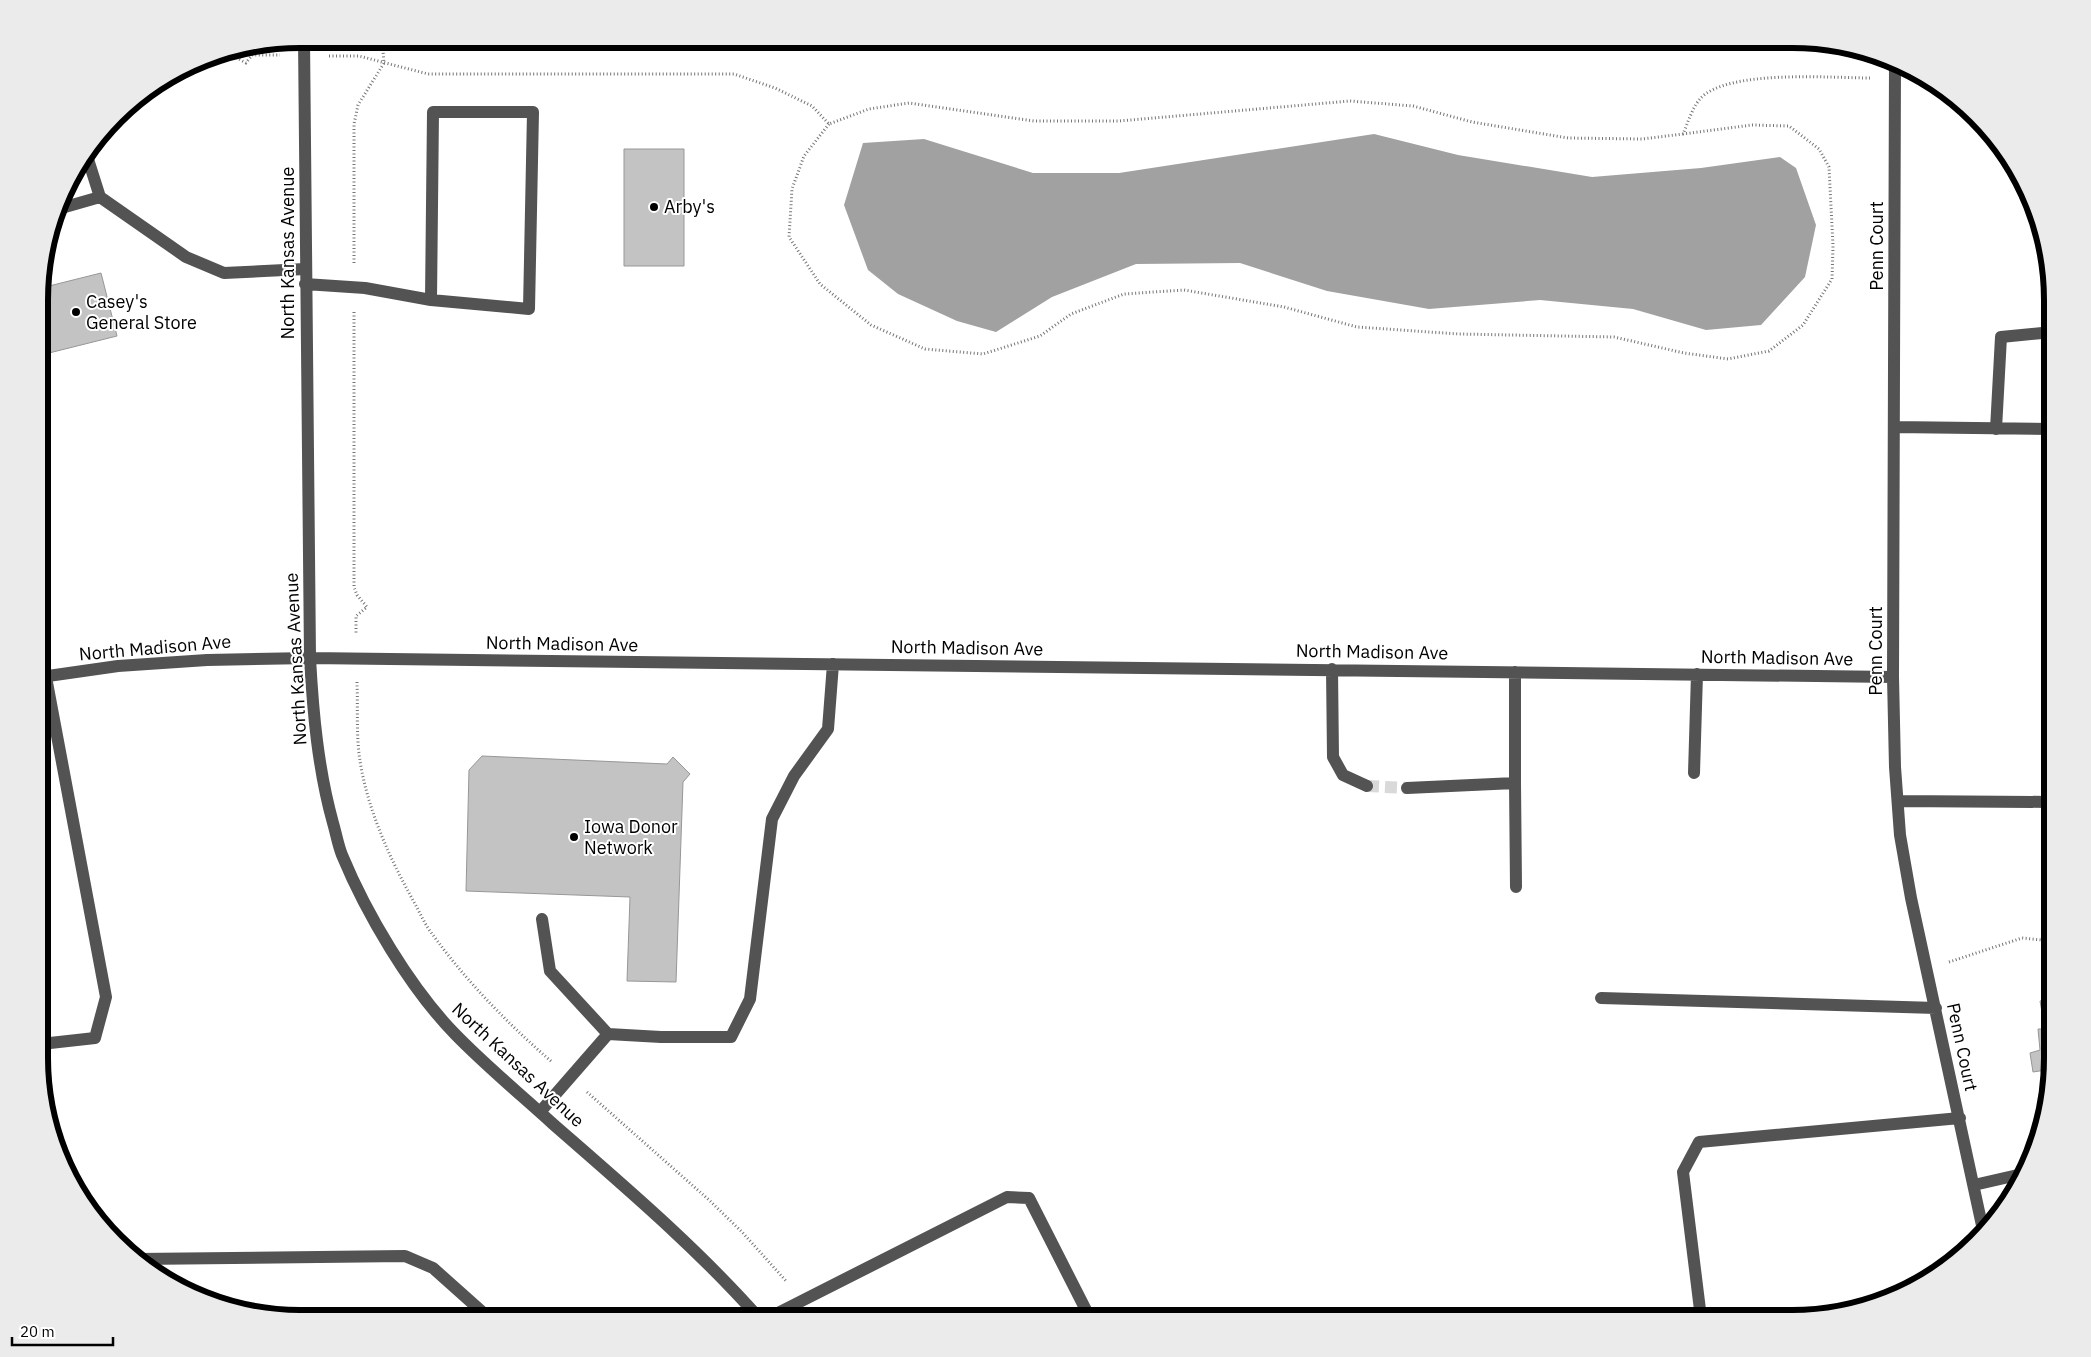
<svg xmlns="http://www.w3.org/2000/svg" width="2091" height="1357" viewBox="0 0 2091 1357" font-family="'IBM Plex Sans',sans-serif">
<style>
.water{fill:#a1a1a1}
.building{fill:#c3c3c3;stroke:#979797}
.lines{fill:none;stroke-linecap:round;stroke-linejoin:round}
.minor-tunnel{stroke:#d9d9d9;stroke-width:12;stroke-dasharray:12 6;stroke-linecap:butt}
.path{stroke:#757575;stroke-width:3;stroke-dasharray:1 2.5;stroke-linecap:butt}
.minor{stroke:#535353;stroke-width:12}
.poi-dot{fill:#000;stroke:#fff;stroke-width:2}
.labels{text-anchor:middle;stroke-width:4;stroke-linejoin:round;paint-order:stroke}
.poi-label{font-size:18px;fill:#000;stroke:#fff;text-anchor:start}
.street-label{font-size:18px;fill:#000;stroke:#fff}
.rim{fill:none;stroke:#000;stroke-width:6}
</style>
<rect width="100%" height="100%" fill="#fff"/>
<path class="water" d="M1374,134L1458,155L1592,177L1701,168L1780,157L1796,168L1816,225L1805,277L1761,325L1706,330L1633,309L1540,300L1429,309L1327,291L1240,263L1136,264L1052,297L996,332L957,321L898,294L868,270L844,205L863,143L924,139L1033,173H1119Z"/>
<path class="building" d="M624,149H684V266H624Z
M101,273L117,336L41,355V288Z
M482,756L667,764L673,757L690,774L683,782L676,982L627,981L630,897L466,891L469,770Z
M2052,998V1074L2049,1087L2046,1070L2033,1072L2030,1053L2040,1050L2038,1029H2045L2040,1001Z"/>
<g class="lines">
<path class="minor-tunnel" d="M1367,786L1407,788"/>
<path class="path" d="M226,55L235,57L246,63L252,55H280
M329,56H359L428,74H734L775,88L812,106L829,124L869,109L909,103L1034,121H1119L1350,101L1413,106L1472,122L1568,138L1642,139L1683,134C1688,123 1692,108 1700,99C1726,69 1832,78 1871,78
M1919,79H1929
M829,124L804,156L792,189L789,237L820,284L871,325L925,349L983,354L1040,336L1071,314L1124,294L1184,290L1284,307L1357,327L1459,334L1614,337L1684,353L1728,359L1769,351L1803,325L1832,279L1833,246L1829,167L1819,149L1789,126L1752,125L1683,134
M354,263V124L358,105L384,63L382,39
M354,312V587L357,595L367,607L356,616V635
M357,682C358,707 356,735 360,761C368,811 390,859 414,902C420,913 425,925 433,935C467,982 508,1024 552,1062
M1949,962L2022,938L2052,941
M587,1092L709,1200L742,1232L787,1282"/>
<path class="minor" d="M304,39L310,658C313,713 318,769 333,823C336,833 338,845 342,855C366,913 410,988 455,1034C485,1065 520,1094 553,1124C624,1186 696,1247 759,1318
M1895,62L1893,677L1895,767L1900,835L1911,898L1983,1230
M87,156L100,197L186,257L224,273L305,269
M58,209L100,197
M305,284L365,288L431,300L529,309L533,112H433L431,300
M1894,427L2052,429
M1996,429L2001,337L2052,332
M1332,669L1333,757L1343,775L1367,786
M41,677L118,666L207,660L310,658L1893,677
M1694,773L1697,674
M1515,783L1516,887
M1407,788L1515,783V672
M1898,801L2052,802
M542,919L550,971L608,1034
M1601,998L1936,1008
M41,1044L95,1038L106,997L46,677
M540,1112L608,1034L661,1037H731L750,999L772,819L794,776L828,729L833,664
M1974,1185L2022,1174
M137,1259L405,1256L433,1268L489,1318
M768,1318L1007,1197L1029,1198L1090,1318
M1701,1318L1683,1172L1699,1142L1960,1118"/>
</g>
<g class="poi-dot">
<circle cx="654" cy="207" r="5"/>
<circle cx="76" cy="312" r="5"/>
<circle cx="574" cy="837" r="5"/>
</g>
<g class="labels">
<g class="poi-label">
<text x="664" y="213">Arby's</text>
<text x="86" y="308">Casey's<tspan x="86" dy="21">General Store</tspan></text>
<text x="584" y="833">Iowa Donor<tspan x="584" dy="21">Network</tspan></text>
</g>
<g class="street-label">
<text transform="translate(1877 246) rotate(-90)" y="6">Penn Court</text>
<text transform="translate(288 253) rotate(-90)" y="6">North Kansas Avenue</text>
<text transform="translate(562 644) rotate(1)" y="6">North Madison Ave</text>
<text transform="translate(155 648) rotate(-5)" y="6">North Madison Ave</text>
<text transform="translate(967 648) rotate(1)" y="6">North Madison Ave</text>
<text transform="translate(1876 651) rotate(-90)" y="6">Penn Court</text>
<text transform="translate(1372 652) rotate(1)" y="6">North Madison Ave</text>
<text transform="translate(1777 658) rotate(1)" y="6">North Madison Ave</text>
<text transform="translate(296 659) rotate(-93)" y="6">North Kansas Avenue</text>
<text transform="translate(1962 1047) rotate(78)" y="6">Penn Court</text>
<text transform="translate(518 1065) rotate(43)" y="6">North Kansas Avenue</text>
</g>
</g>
<path d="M0 0H2091V1357H0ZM300 48H1792A252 252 0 0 1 2044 300V1058A252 252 0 0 1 1792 1310H300A252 252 0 0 1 48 1058V300A252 252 0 0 1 300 48Z" fill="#ebebeb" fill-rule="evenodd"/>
<path class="rim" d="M300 48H1792A252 252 0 0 1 2044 300V1058A252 252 0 0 1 1792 1310H300A252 252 0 0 1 48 1058V300A252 252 0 0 1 300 48Z"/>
<path d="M12 1337v8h101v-8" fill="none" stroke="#000000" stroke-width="2.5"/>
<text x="20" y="1337" font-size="15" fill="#000000" stroke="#ffffff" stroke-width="4" paint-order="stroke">20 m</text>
</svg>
